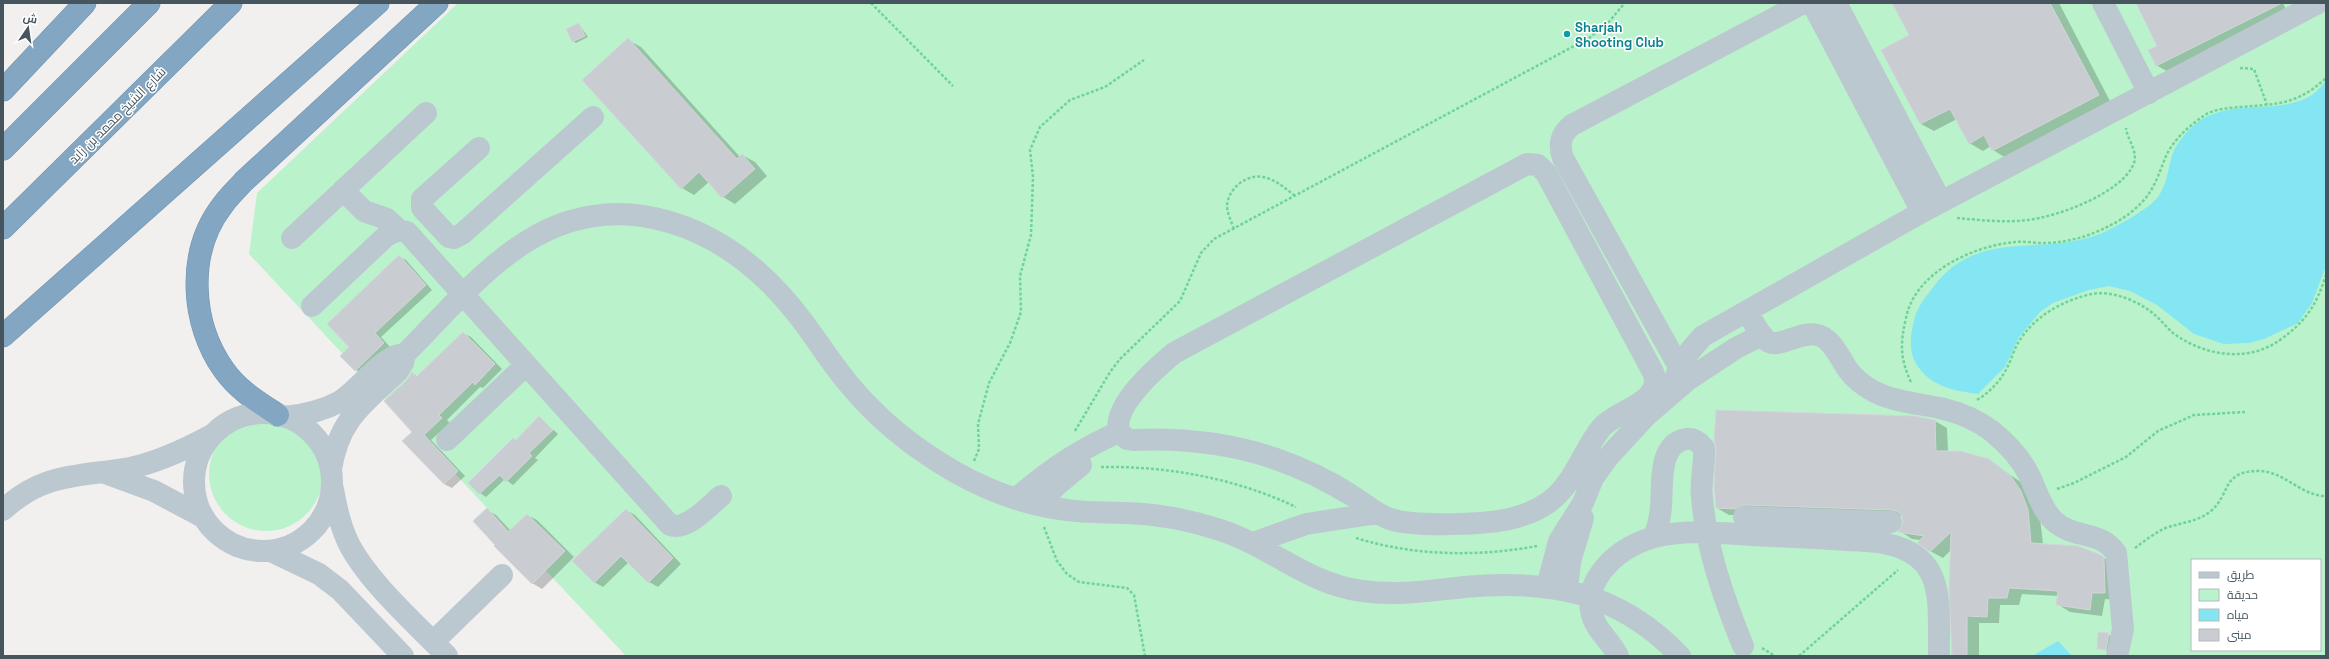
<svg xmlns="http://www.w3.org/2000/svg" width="2329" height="659" viewBox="0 0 2329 659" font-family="'Space Grotesk',Cairo,sans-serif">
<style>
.green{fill:#baf3cb;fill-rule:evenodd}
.water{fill:#84e5f3}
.shadow{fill:#0003}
.building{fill:#c9cdd2;stroke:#d3d6db}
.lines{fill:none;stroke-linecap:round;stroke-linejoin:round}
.highway-casing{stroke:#6e92ae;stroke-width:23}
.path{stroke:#6fd39a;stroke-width:2.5;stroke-dasharray:3 2;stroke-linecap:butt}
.minor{stroke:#bcc8cf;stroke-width:22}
.highway{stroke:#83a7c2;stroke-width:22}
.culture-dot{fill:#0f9aa8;stroke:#fff;stroke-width:1.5}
.labels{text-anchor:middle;stroke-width:3;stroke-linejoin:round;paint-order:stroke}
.culture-label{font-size:13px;font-weight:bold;fill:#0d838f;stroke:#fff;text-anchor:start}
.street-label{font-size:13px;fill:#46555e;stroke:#fff}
</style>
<rect width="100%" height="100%" fill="#f2efef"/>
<path class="green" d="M458,3H2326V656H626L249,254L257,193ZM2192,560H2320V650H2192Z
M209 474a57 57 0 1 1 114 0a57 57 0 1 1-114 0Z"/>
<path class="water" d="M2326,81V266L2312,303L2298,323L2264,339L2249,343L2224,344L2194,334L2157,305L2130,291L2109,286L2089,290L2053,303L2040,312L2019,337L2005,367L1978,394C1955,391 1933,387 1919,368C1908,354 1910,336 1914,320C1917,308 1924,299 1931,290C1980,220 2052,264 2116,226C2128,220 2150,207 2158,197C2168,183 2168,165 2174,150C2178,142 2188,130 2194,125C2226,97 2275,116 2310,96C2316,93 2321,86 2326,81Z
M2058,641L2072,656H2033L2034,655Z"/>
<path class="shadow" d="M1893,3H2059L2111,103L2006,158L1993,150L1991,146L1983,151L1969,143L1957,119L1934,131L1921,124L1911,36Z
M2137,3H2283L2288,14L2170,73L2156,65L2159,46Z
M579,24L588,37L576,43L573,41Z
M628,40L641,47L740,157L742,155L755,162L767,176L735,204L723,197L709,182L694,195L682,188Z
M399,257L406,260L432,290L381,337L390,347L362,374L355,370Z
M463,333L471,337L502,369L483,388L480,387L447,420L450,423L431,440L465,476L452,488L444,484L404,441L413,432L407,381L412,373L418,377Z
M540,418L558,434L535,458L538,460L513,485L505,479L486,497L480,493L516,441Z
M1935,421L1947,428L1948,452L1989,460L2022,483L2040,518L2043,544L2101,556L2114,564L2118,600L2105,599L2102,616L2070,612L2057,604L2058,596L2022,594L2019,605H2000L1999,623H1979V656H1953L1951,550L1943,558L1930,551L1921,540L1912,539L1900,531L1904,523L1903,516L1758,511L1748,515H1729L1717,508Z
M487,510L496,515L511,531L527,515L537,520L574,557L542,589L532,583Z
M626,510L635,515L681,564L658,587L649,582L629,562L603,587L594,582Z
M2099,633L2112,636L2109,651L2098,648Z"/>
<path class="building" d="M1892,3H2050L2099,95L1992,151L1984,135L1969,144L1950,109L1920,124L1881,50L1909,35Z
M2136,3H2282L2156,66L2148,50L2157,46Z
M579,23L585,36L572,42L566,29Z
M628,38L737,159L742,154L755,169L722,198L699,172L681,189L582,80Z
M399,255L426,285L375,333L384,343L355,371L340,356L349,347L327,324Z
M463,332L495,364L475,385L473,382L439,415L442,418L424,435L458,471L444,484L402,441L412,432L384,401L407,380L412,372L416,377Z
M1716,410L1915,416L1935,420L1936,451H1960L1989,459L2010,475L2021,491L2028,510L2031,543L2078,546L2101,555L2104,558L2105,593H2092L2090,610L2056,605L2058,591L2009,588L2007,598H1988L1987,617L1967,616V656H1952L1949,589L1951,532L1930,552L1917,543L1924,536L1898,532L1903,523L1902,516L1898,512L1892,510L1744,505L1735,509L1716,508L1714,485L1716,448L1714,441Z
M539,416L553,430L529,453L532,456L506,482L500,475L479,494L468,483L513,438L516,440Z
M487,508L508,532L527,514L565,551L532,584L494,546L495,545L473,521Z
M626,509L673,558L648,583L621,556L594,583L572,561Z
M2098,632L2109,633L2106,650L2097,649Z"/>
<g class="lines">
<defs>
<path id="highway" d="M3,90L85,3
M3,149L149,3
M3,228L231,3
M3,336L378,3
M278,415C258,402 238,390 224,370C191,324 186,253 222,206C228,197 237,189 244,181L437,3"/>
</defs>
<use href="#highway" class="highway-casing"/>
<path class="path" d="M871,3L953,86
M2240,68L2254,69L2267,105
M1957,218C1980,220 2004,223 2027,220C2057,217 2123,193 2134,163C2138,151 2127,139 2126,128
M1234,229C1231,221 1227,213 1227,205C1229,188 1246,174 1263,177C1275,179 1285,188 1295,196
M1911,382C1900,359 1900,343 1906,318C1915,272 1973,246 2015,242C2024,241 2033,243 2042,243C2066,243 2088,237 2109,226C2124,219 2141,206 2150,192C2157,181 2161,168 2166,156C2174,139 2190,125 2205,115C2214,109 2229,108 2240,107C2277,104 2297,105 2326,78
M1977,400C1993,390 2004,377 2011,359C2013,354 2015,348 2018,343C2033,317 2063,300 2092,294C2113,290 2141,302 2156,316C2162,321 2167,328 2173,333C2204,356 2248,363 2280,340C2306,321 2316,306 2326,275
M1075,431L1110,372L1120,359L1180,301L1201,253L1214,239L1589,38L1608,23L1623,5
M974,461L979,449L978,424L989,383L1010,343L1021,312L1020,276L1031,235L1033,177L1030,150L1040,127L1070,100L1105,87L1144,60
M1101,467C1167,466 1235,478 1296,507
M2057,489L2074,483L2126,457L2158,431L2194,415L2245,412
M1044,527L1057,561L1067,574L1079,582L1127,588L1134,595L1145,656
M1356,538C1414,556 1478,557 1537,546
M2135,548C2144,541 2154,534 2163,529C2180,522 2196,523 2211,511C2231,494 2221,471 2259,471C2284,471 2301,496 2326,496
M1762,648L1775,656
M1799,656L1898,570"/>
<path class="minor" d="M1812,3L1922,212
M1836,3L1941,202
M2103,3L2149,93
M479,148L422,199V208L449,237L454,238L462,234L593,117
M1527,164L1538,165L1546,173L1653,372C1666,401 1617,410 1602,427C1582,451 1575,483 1549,502C1538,510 1525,515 1513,518C1489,525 1413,527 1390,519C1375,514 1364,503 1351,495C1327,480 1302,468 1276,459C1230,443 1181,438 1133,440L1127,439L1119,432C1112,406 1156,368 1174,353Z
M343,190L364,211L387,219L399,230
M292,238L426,113
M312,306L385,237C393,231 398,230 407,232L670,525C687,531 708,507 721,496
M1747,311C1752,320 1758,332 1765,339C1779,354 1805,322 1827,340C1836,347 1841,360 1848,370C1854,378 1864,386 1873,391C1896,403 1919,403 1944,409C1960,413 1979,421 1993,432C2006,443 2020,457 2028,473C2036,488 2041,509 2054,521C2073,539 2101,530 2116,553L2123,629L2117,656
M1679,367L1563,158C1558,144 1561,134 1572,125L1803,3
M1667,397C1675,389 1674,377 1680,366C1686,354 1694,346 1703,336L1922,212L2318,3
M194 482a69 69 0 1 1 138 0a69 69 0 1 1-138 0Z
M285,417C304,415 322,411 339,402C359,390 383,354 405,354
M447,440L526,365
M331,469C339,419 363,404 398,371L403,363L405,354C473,286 535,200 643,216C711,227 764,269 804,323C819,343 832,364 848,383C878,420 915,449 955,472C990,492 1027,505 1067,510C1086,513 1106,512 1126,513C1158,514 1190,520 1220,530C1270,546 1308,584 1362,591C1401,596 1426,591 1464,587C1550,579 1619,592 1680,656
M105,473L154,491L203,517
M333,489C336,507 340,525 348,542C367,581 416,624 447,656
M1016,499C1047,471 1080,449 1119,432
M1038,505L1057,485L1081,465
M3,510C44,472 79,477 130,468C159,462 186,449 212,435
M1744,517L1891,522
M1654,537C1658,527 1660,518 1661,507C1663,487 1657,444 1686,439C1694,438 1699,442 1704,448C1705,465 1700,481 1702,497C1706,548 1724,599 1743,646
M1253,543L1306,524L1378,513
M271,551L319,574L340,590L403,656
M1547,587L1559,541L1583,503L1593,478L1609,456L1646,416L1689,379L1736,348L1762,335
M1567,589L1570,562L1583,518
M433,642L502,575
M1618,656C1610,639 1594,630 1591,610C1588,595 1593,583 1602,571C1615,554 1634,543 1654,537C1686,529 1719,533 1751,535C1793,537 1835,539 1878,542C1948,553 1938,600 1939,656"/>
<use href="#highway" class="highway"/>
</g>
<circle class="culture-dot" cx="1567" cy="34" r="4"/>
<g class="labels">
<g class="culture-label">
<text x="1575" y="32">Sharjah<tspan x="1575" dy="15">Shooting Club</tspan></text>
</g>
<g class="street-label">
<text transform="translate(117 115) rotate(-45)" y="5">شارع الشيخ محمد بن زايد</text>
</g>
</g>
<rect width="2329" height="659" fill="none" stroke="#46555e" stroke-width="8"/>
<rect x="2191" y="559" width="130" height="92" fill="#ffffff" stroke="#b5bbbf"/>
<rect x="2199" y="572" width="20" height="6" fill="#bcc8cf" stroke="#b5bbbf"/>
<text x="2227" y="579" font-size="12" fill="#46555e">طريق</text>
<rect x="2199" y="589" width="20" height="12" fill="#baf3cb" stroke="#b5bbbf"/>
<text x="2227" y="599" font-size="12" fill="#46555e">حديقة</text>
<rect x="2199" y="609" width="20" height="12" fill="#84e5f3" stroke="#b5bbbf"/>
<text x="2227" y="619" font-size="12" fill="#46555e">مياه</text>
<rect x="2199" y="629" width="20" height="12" fill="#c9cdd2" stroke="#b5bbbf"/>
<text x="2227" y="639" font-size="12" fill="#46555e">مبنى</text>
<g transform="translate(28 28) rotate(13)" stroke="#ffffff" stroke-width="3" paint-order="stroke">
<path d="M0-3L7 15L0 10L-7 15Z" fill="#46555e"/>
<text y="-6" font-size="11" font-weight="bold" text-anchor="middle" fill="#46555e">ش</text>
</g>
</svg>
